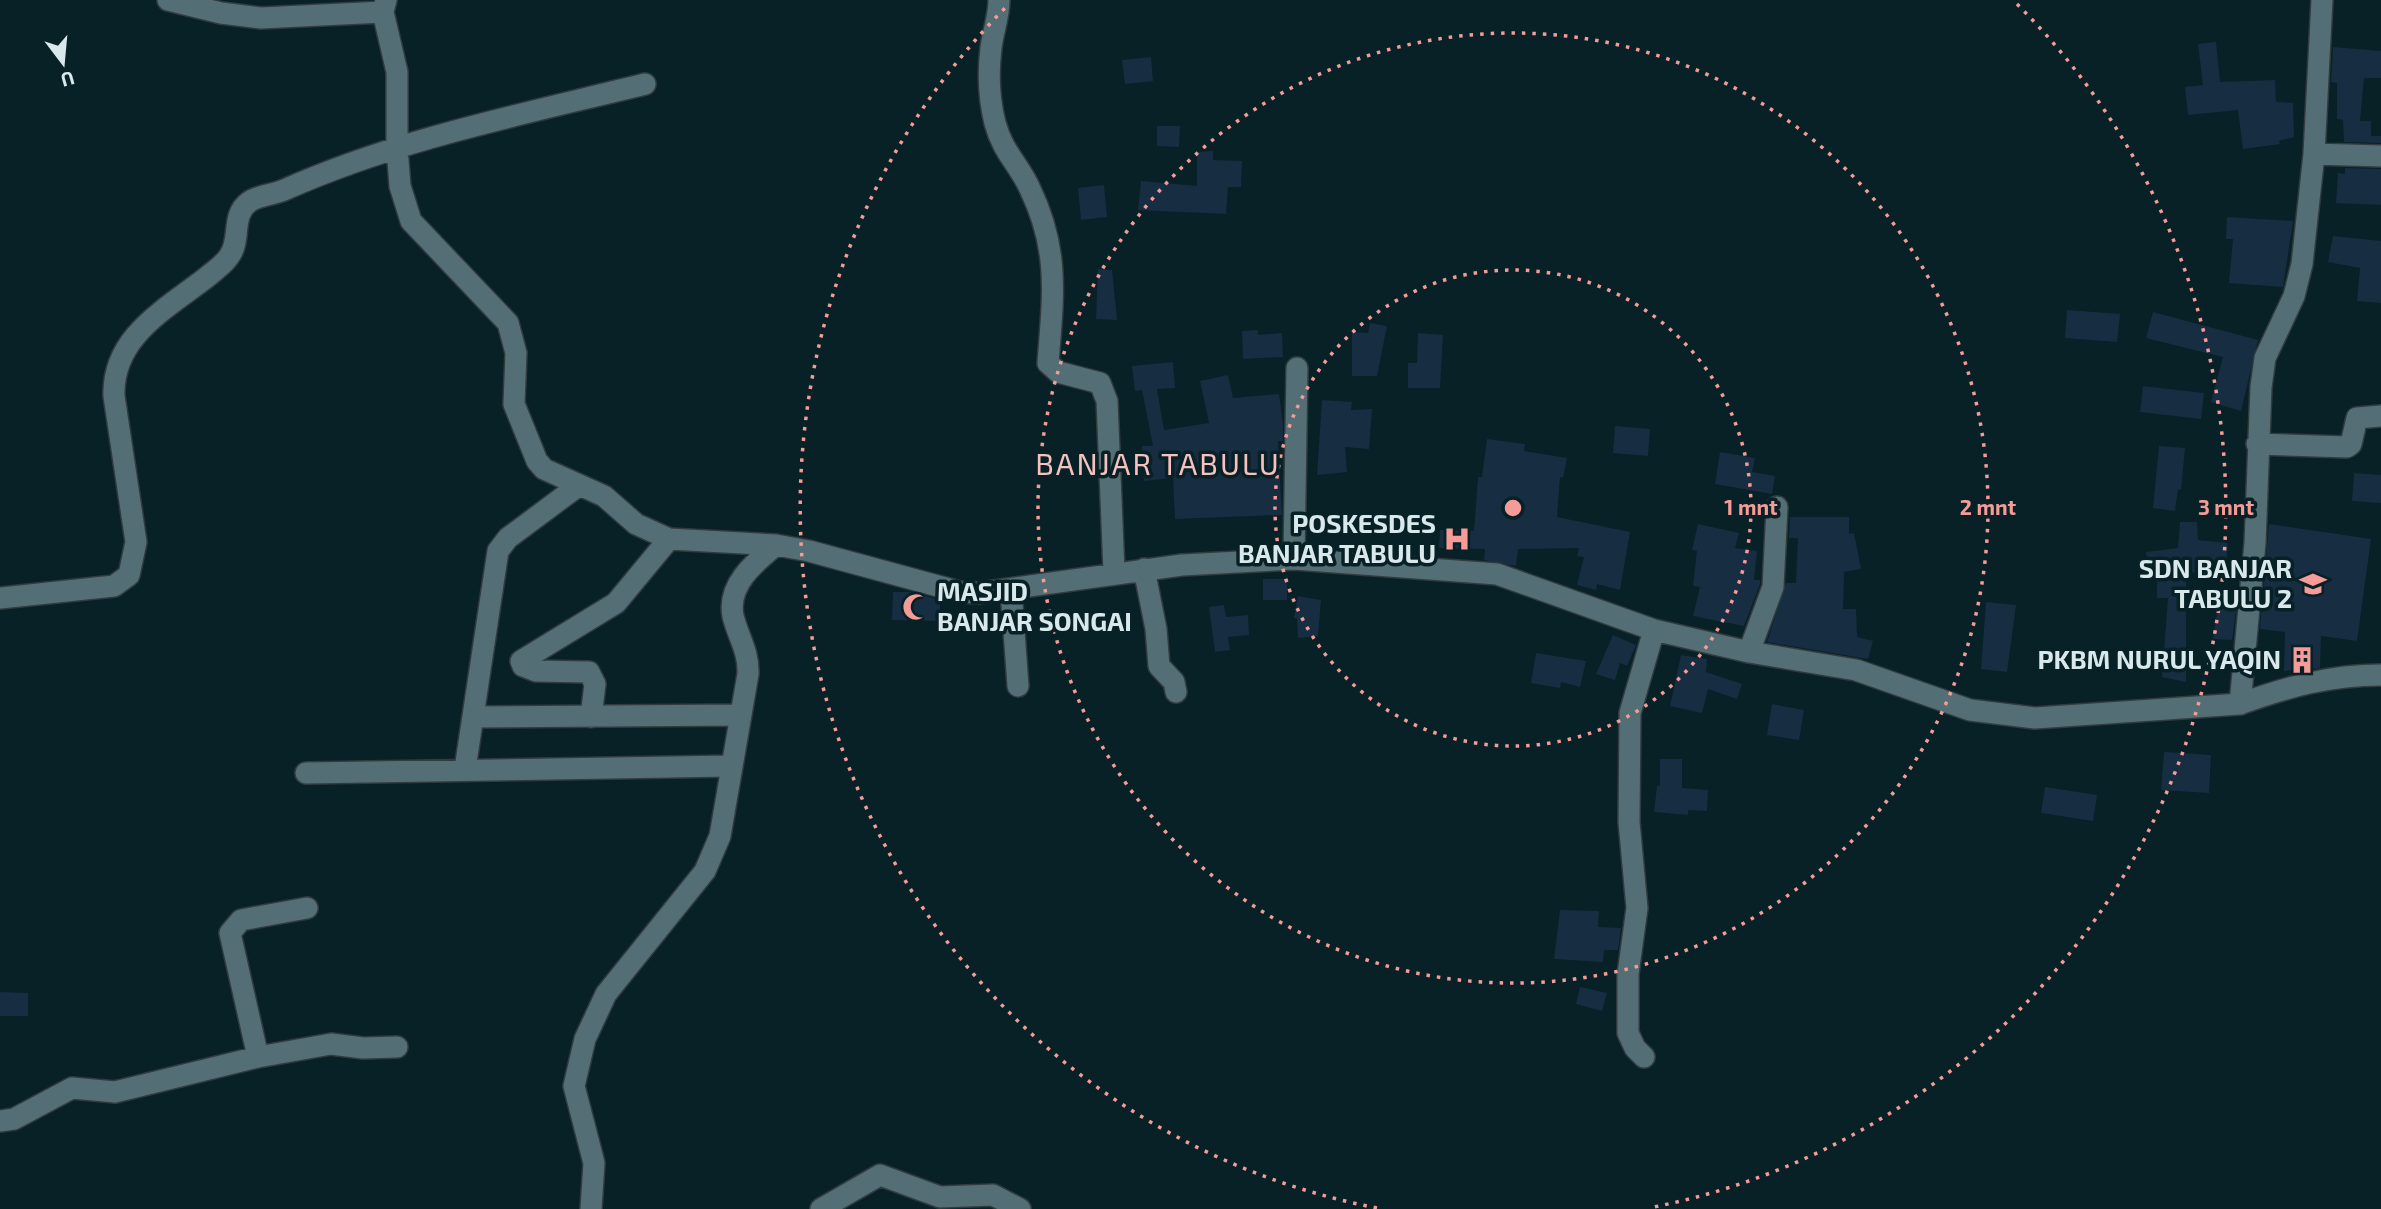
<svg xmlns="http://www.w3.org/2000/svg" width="2381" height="1209" viewBox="0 0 2381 1209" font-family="'Exo 2',sans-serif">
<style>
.building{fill:#172d42}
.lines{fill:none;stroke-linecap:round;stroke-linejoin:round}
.street-casing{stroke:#303b3f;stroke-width:24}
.street{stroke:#536e74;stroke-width:21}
.ring{fill:none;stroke:#f59b98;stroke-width:3.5;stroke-dasharray:3.5 7}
.labels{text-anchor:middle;stroke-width:7;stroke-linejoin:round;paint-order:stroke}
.poi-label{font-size:26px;font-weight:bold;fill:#d9e8eb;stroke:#072126;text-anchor:end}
.quarter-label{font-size:30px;letter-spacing:2px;fill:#f6c2bf;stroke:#072126}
.centre{fill:#f59b98;stroke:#072126;stroke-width:3.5}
.ring-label{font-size:21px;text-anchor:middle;font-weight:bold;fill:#f59b98;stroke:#072126;stroke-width:7;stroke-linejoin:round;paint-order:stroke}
</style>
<rect width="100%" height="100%" fill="#072126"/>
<path class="building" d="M2216,42L2220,82L2275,80L2276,102L2293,103L2294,137L2279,141L2280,144L2243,149L2238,110L2188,115L2185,87L2203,85L2198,44Z
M2333,47L2381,51V78H2364L2360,121H2371V136H2381V143L2344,142L2343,120L2337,119V83L2331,82Z
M1151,57L1153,81L1125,84L1122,60Z
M1157,126H1180L1179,147L1157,146Z
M1213,151V160L1242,161L1241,187H1228L1226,214L1138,210L1141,181L1197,186V152Z
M2345,168L2381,169V205L2336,203L2338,173L2345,174Z
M1104,185L1107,217L1081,220L1078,188Z
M2227,217L2293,221L2283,287L2229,283L2233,239H2226Z
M2333,236L2381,241V303L2357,301L2360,268L2328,262Z
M1098,269L1112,270L1117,320L1096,319Z
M2067,310L2120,314L2117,342L2065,338Z
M2153,312L2258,340L2241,411L2211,402L2223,357L2146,338Z
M1370,323L1387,326L1377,376H1352V332L1368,333Z
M1258,330V335L1282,333L1283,357L1243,359L1242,331Z
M1418,333L1443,335L1440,388H1408V363H1417Z
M1173,362L1175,388L1157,389L1164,430L1209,423L1200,381L1228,375L1233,398L1279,394L1283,424V441H1278L1282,515L1175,519L1173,478L1144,481L1142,446H1153L1142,390L1135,391L1132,366Z
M2143,386L2204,393L2201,419L2140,412Z
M1322,400L1352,402L1351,410L1372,409L1369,449L1345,447L1347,472L1317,475Z
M1615,426L1650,429L1648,456L1613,453Z
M1487,439L1525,444L1524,451L1567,458L1563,478L1560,477L1557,517L1630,532L1620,590L1597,584L1596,590L1577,585L1584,557L1577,556L1579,548L1518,549L1516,566L1484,560L1485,549L1439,548L1440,530L1474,531L1478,477H1482Z
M2159,446L2185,448L2181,490L2178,489L2175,511L2153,508Z
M1720,452L1755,458L1752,472L1775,476L1772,494L1715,484Z
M2354,473L2381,475V503L2352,501Z
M1790,517H1849V534L1854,533L1861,569L1844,572L1843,609H1856L1857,637L1873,641L1868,659L1767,642L1786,583H1796L1798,538H1789Z
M2180,522H2197L2198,540L2228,543L2225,575L2186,572V682L2162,677L2168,598H2157V573L2149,574L2146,552L2178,548Z
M1698,524L1739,533L1735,548L1757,551L1754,580H1760V584L1744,626L1693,616L1700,587L1693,586L1697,551L1692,550Z
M2269,524L2371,539L2357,641L2321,636L2320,668L2284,671L2285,632L2260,629Z
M1263,579H1287V600H1263Z
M893,592H911L940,600V621L892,620Z
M1298,596L1321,600L1318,636L1298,638L1297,618H1294Z
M1986,602L2016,605L2007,672L1981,669Z
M1224,605L1226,617L1248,615L1249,635L1228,637L1230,650L1215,652L1209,607Z
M2218,607L2236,610L2232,640L2213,639Z
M1613,635L1636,645L1627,666L1620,663L1615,680L1596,674Z
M1536,653L1586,661L1580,687L1561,682L1560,688L1531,683Z
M1681,655L1707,659L1706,672L1742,684L1737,699L1708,689L1702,713L1670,706Z
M1772,704L1804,710L1799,740L1767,735Z
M2164,752L2211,755L2209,793L2161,790Z
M1660,759H1682V788L1708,790L1707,811L1688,810V815L1654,812L1657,786H1660Z
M2045,787L2097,795L2093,821L2041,813Z
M1560,910L1599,911L1598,927L1621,928L1618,950H1604L1603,962L1554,959Z
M1580,987L1607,993L1602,1011L1576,1004Z
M0,992L28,993V1016H0Z"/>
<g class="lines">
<defs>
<path id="street" d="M168,0L221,13L261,18L383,12
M386,0L383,12L397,72V148L400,186L411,221L508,323L516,353L514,404L537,461L544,469L604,496L636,524L669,539L776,545L809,551L960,592L979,593L1182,565L1294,559L1297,368
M999,0C999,17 993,31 991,48C988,72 989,99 995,123C1003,153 1019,164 1030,189C1060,251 1053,297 1048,363L1058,372L1100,383L1107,401L1114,572
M2314,154L2322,0
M2381,156L2314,154L2302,264L2294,296L2265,358L2261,387L2255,543L2240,704C2287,687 2330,675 2381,675
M2257,444L2347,447L2351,444L2357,418L2381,416
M1294,559L1497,574L1654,630
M1144,569L1156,629L1159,666L1174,682L1176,692
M1011,590L1018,686
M0,598L114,586L129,575L136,542L114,396C112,337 166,309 207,277C215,270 225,264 230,255C241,239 231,215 249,202C258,195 273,195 284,190C398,139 524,114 645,84
M1749,652L1856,670L1970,710L2035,718L2240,704
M473,717L741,715
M591,717L595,684L589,672L536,671L523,666L521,661L616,603L669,539
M465,769L498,551L508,538L578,486
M306,773L730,766
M258,1057L230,933L241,920L307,908
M1644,1057L1635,1048L1628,1033V974L1637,908L1629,822L1630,713L1654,630L1749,652L1773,587L1777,507
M0,1121L14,1119L72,1088L115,1092L258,1057L331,1044L363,1048L397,1047
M591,1209L594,1163L574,1086L585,1039L606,994L705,871L720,836L748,674C749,651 738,637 733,616C727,585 754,563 776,545
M821,1209L880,1175L940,1197L993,1195L1020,1209"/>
</defs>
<use href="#street" class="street-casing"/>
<use href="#street" class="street"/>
</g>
<g class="ring">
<circle cx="1513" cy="508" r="238"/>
<circle cx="1513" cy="508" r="475"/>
<path d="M1377 1208A713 713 0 0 1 1009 4M2017 4A713 713 0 0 1 1649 1208"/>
</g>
<defs>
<symbol id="hospital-bare" viewBox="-9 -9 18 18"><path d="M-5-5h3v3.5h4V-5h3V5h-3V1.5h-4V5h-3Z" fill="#f59b98" stroke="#072126" stroke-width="2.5" paint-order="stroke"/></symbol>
<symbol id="school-bare" viewBox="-9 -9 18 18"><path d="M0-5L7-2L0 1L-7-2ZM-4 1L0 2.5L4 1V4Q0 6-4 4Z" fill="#f59b98" stroke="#072126" stroke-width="2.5" paint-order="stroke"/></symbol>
<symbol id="mosque-bare" viewBox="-9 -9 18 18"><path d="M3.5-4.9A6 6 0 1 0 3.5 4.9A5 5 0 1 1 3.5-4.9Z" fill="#f59b98" stroke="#072126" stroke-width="2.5" paint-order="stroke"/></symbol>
<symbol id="building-bare" viewBox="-9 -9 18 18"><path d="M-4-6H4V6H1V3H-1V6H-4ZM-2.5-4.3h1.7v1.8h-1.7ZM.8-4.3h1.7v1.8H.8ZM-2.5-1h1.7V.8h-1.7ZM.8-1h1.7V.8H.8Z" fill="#f59b98" stroke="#072126" stroke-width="2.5" paint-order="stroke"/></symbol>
</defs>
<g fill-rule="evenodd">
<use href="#hospital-bare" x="1438" y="520" width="38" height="38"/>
<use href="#school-bare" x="2294" y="565" width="38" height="38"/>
<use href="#mosque-bare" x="897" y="588" width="38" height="38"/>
<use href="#building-bare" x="2283" y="641" width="38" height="38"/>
</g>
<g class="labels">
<g class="poi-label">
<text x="1436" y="533">POSKESDES<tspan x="1436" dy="30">BANJAR TABULU</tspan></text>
<text x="2292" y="578">SDN BANJAR<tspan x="2292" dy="30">TABULU 2</tspan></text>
<text x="937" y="601" text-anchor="start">MASJID<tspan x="937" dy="30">BANJAR SONGAI</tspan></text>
<text x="2281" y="669">PKBM NURUL YAQIN</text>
</g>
<g class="quarter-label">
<text x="1158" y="475">BANJAR TABULU</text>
</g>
</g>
<circle cx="1513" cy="508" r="10" class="centre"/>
<g class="ring-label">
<text x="1751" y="515">1 mnt</text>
<text x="1988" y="515">2 mnt</text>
<text x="2226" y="515">3 mnt</text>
</g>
<g transform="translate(63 63) rotate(164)" stroke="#072126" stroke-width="5" paint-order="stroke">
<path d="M0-5L12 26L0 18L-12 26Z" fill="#d9e8eb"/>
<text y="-10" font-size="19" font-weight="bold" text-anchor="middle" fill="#d9e8eb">U</text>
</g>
</svg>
